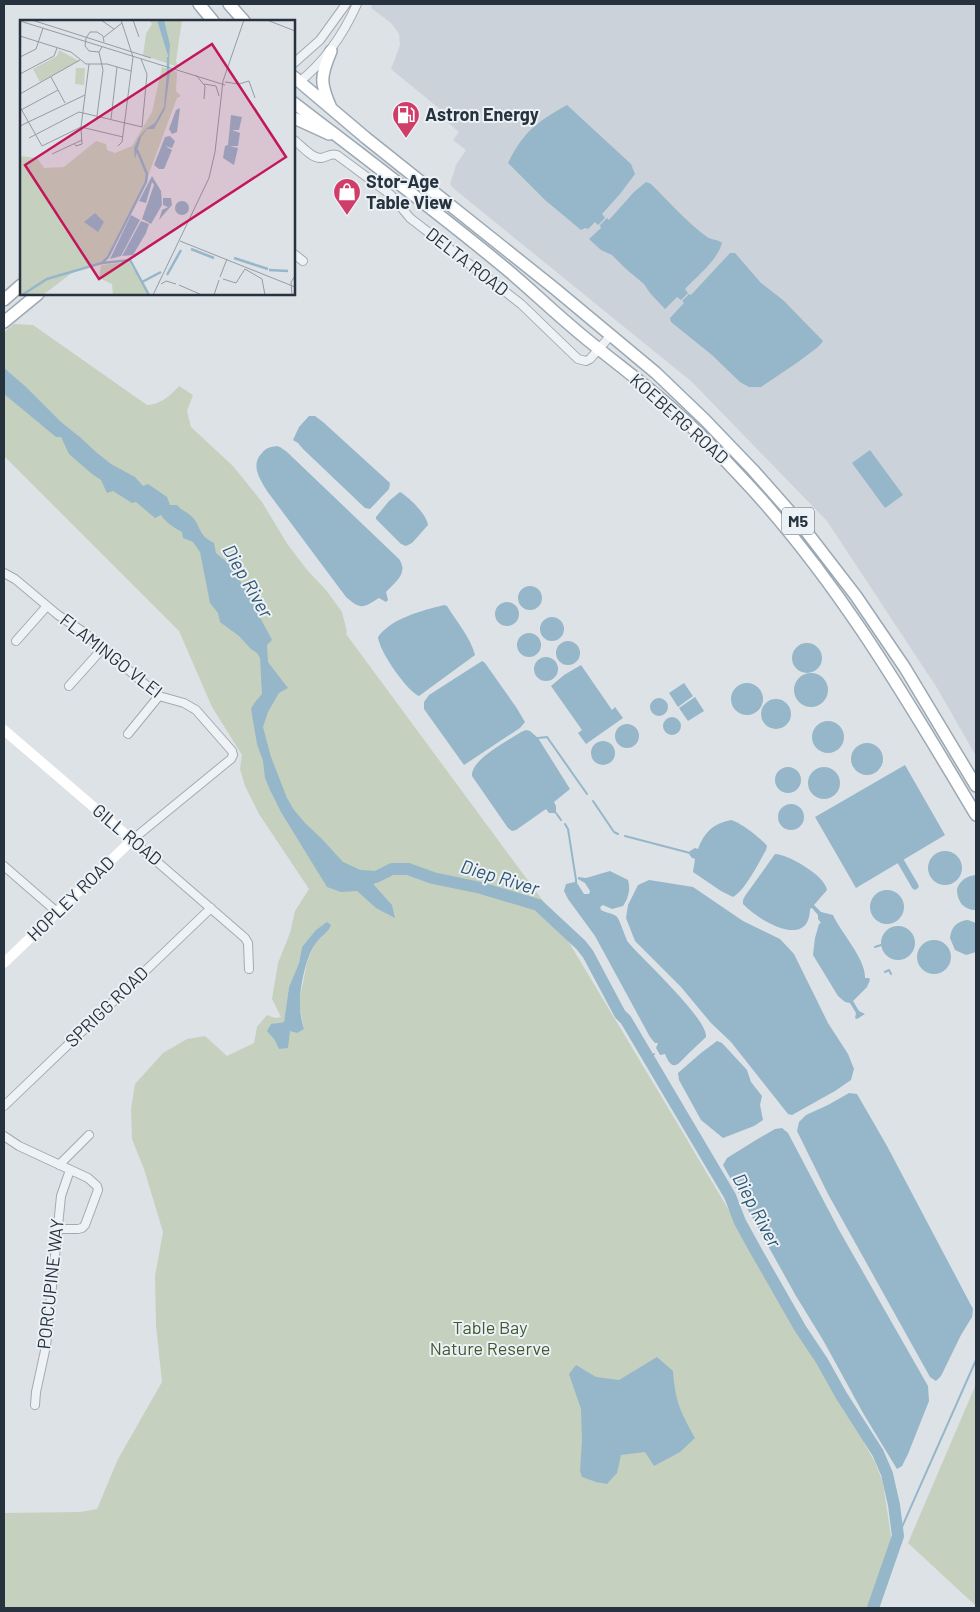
<svg xmlns="http://www.w3.org/2000/svg" width="980" height="1612" viewBox="0 0 980 1612" font-family="Barlow,sans-serif">
<style>
.built{fill:#cbd2d9}
.green{fill:#c5d1be;fill-rule:evenodd}
.water{fill:#96b6c9}
.lines{fill:none;stroke-linecap:round;stroke-linejoin:round}
.stream{stroke:#96b6c9;stroke-width:2}
.canal{stroke:#96b6c9;stroke-width:7}
.river{stroke:#96b6c9;stroke-width:12}
.street-casing{stroke:#a2aab1;stroke-width:10}
.primary-casing{stroke:#9ca8b3;stroke-width:14}
.street{stroke:#eff2f5;stroke-width:8}
.secondary{stroke:#fff;stroke-width:10}
.primary{stroke:#fff;stroke-width:11}
.labels{text-anchor:middle;stroke-width:4;stroke-linejoin:round;paint-order:stroke}
.shield{fill:#ecf1f5;stroke:#616b75;stroke-width:1}
.shield-label{font-size:16px;font-weight:bold;fill:#26323e}
.poi-label{font-size:18px;font-weight:bold;fill:#26323e;stroke:#ecf1f5;text-anchor:start}
.street-label{font-size:18px;fill:#26323e;stroke:#ecf1f5}
.park-label{font-size:18px;fill:#405a33;stroke:#ecf1f5}
.water-label{font-size:19px;font-style:italic;fill:#2f5772;stroke:#ecf1f5}
.inset-river{fill:none;stroke:#96b6c9;stroke-width:2.5}
.inset-road{fill:none;stroke:#949ca3;stroke-width:1}
.view{fill:#c2185b;fill-opacity:0.15;stroke:#c2185b;stroke-width:2.5}
.inset-edge{fill:none;stroke:#26323e;stroke-width:2.5}
</style>
<rect width="100%" height="100%" fill="#dde2e7"/>
<path class="built" d="M372,4H976V756L937,688L827,521L692,382L453,188L450,184L456,165L466,150L453,140L459,132L438,114L441,110L391,69L400,45L399,34L391,23L371,8Z"/>
<path class="green" d="M14,324L33,325L147,405C160,405 171,395 179,386L193,395L187,411L191,427L233,466L262,502L288,545L308,571L326,590L342,612L347,632L346,634L549,909L673,1116L865,1440L864,1443L875,1462L883,1483L892,1543L870,1608H4V1513L80,1512L97,1509L118,1459L162,1382L156,1326L155,1276L163,1232L144,1169L132,1139L131,1109L135,1084L163,1053L187,1039L205,1036L227,1056L254,1043L257,1027L267,1015L275,1018L281,1017L272,999L278,963L290,933L295,911L309,889L259,814L245,786L240,769L242,755L212,707L179,631L4,456V332ZM328,931L315,943L307,962L299,1003L304,1029L290,1031L279,1049L274,1039L275,1023L284,1022L289,987L299,963L302,947Z
M976,1384V1606L908,1543Z"/>
<path class="water" d="M567,105L631,164L635,174L620,194L602,214L605,218L598,225L595,222L588,229L585,228L581,230L545,200L508,163C524,131 537,122 567,105Z
M646,182L651,184C669,202 687,222 707,237C712,240 717,239 722,243C717,261 697,276 685,289L688,293L681,300L677,297L665,309L650,293L644,284L626,269L612,255L601,250L589,239L601,228L600,225L607,218L609,220L634,192Z
M730,253H735L761,283L783,300L823,341L818,347L798,362L761,387H749L740,382L712,355L671,322L670,318L684,303L682,301L689,294L691,295Z
M4,368L25,386L61,422L81,438L96,452L111,464L135,477L143,486L148,484L167,497L170,505H177C181,510 185,511 190,515C202,525 196,534 214,543L216,553L228,563L243,585L272,640L267,645L268,662L288,688L279,693L268,712L263,727L271,757L287,798L294,810L306,824L322,839L343,862L376,877L374,885L392,905L395,918L376,908L357,891L341,892L327,887L281,812L270,790L265,778L263,761L257,744L251,709L255,702L262,694L260,658L257,653L251,649L239,636L220,622L218,613L210,603L200,552L193,542L183,538L182,532C176,529 164,521 161,515L155,518L136,502L132,503L113,491L107,493L101,480L92,474L69,454L61,437H56L4,394Z
M309,416H315L323,422L390,483L389,489L370,509L365,508L303,449L298,443L293,440L299,427Z
M277,446L280,447L287,452L399,559C409,573 395,582 386,592L388,600L386,602L379,598C363,608 361,610 346,597L267,491C260,479 250,465 262,453C266,448 270,447 277,446Z
M870,450L903,495L885,508L852,463Z
M400,492C409,497 427,515 428,525L412,543L406,546L401,544L376,519V517L389,501Z
M518 598a12 12 0 1 1 24 0a12 12 0 1 1-24 0Z
M495 614a12 12 0 1 1 24 0a12 12 0 1 1-24 0Z
M444,605L447,606C456,621 471,638 475,655L419,696C407,691 379,651 378,637C392,618 421,611 444,605Z
M540 629a12 12 0 1 1 24 0a12 12 0 1 1-24 0Z
M517 645a12 12 0 1 1 24 0a12 12 0 1 1-24 0Z
M556 653a12 12 0 1 1 24 0a12 12 0 1 1-24 0Z
M792 658a15 15 0 1 1 30 0a15 15 0 1 1-30 0Z
M534 669a12 12 0 1 1 24 0a12 12 0 1 1-24 0Z
M482,661L485,663L516,707L525,722L520,728L464,765L424,709V702L429,695Z
M581,665L612,710L615,707L623,718L586,744L578,733L582,730L551,686L564,675Z
M794 690a17 17 0 1 1 34 0a17 17 0 1 1-34 0Z
M731 699a16 16 0 1 1 32 0a16 16 0 1 1-32 0Z
M684,683L693,696L678,707L669,693Z
M695,697L704,711L688,721L679,708Z
M650 707a9 9 0 1 1 18 0a9 9 0 1 1-18 0Z
M761 714a15 15 0 1 1 30 0a15 15 0 1 1-30 0Z
M663 726a9 9 0 1 1 18 0a9 9 0 1 1-18 0Z
M812 737a16 16 0 1 1 32 0a16 16 0 1 1-32 0Z
M615 736a12 12 0 1 1 24 0a12 12 0 1 1-24 0Z
M526,730L530,731L538,738L570,789L554,802L556,806V813H549L546,809L516,830L512,831L508,828L472,776C470,760 509,740 521,732Z
M591 753a12 12 0 1 1 24 0a12 12 0 1 1-24 0Z
M851 759a16 16 0 1 1 32 0a16 16 0 1 1-32 0Z
M905,765L945,835L856,888L815,817Z
M775 780a13 13 0 1 1 26 0a13 13 0 1 1-26 0Z
M808 783a16 16 0 1 1 32 0a16 16 0 1 1-32 0Z
M778 817a13 13 0 1 1 26 0a13 13 0 1 1-26 0Z
M731,820C740,822 762,839 767,846L766,850C759,862 745,891 733,897L721,891L693,872L695,859L692,858L689,854L690,851L695,848L698,849C704,832 714,823 731,820Z
M928 868a17 17 0 1 1 34 0a17 17 0 1 1-34 0Z
M775,854C787,854 825,875 827,890L814,905L821,912L833,915C841,933 866,959 865,978H869L870,980L867,987L853,1001L859,1011L865,1014L857,1019L855,1018L856,1013L850,1003L845,1002L838,996L813,955L815,938L819,924L821,923L818,919V915L812,908L810,909C809,951 758,920 743,904V900L745,896Z
M610,871L628,880C631,889 628,899 623,906L612,909L603,905L600,907L601,910C606,913 612,913 616,916C619,917 625,937 628,942C642,959 708,1019 706,1037C700,1043 694,1048 688,1054C679,1063 673,1074 665,1054L660,1055L656,1048L658,1043H655L650,1037L595,936L568,899L564,891L566,884L575,882V879H577V883L584,894H589L590,891L585,883L578,879V877L586,878Z
M976,875V910C964,910 957,902 957,889C960,880 967,876 976,875Z
M649,880L693,887L743,921L780,939L794,954L828,1023L848,1054L854,1069L851,1080L835,1091L792,1115L788,1114L731,1042L711,1023L681,987L635,941L626,918L628,905L638,885Z
M870 907a17 17 0 1 1 34 0a17 17 0 1 1-34 0Z
M968,920L976,923V952L966,955L955,950L950,938C951,927 957,921 968,920Z
M327,922L331,925C328,933 321,936 316,943C306,955 299,990 300,1006C300,1014 302,1022 304,1029L297,1033L290,1031L288,1048L279,1049L274,1039L267,1031L271,1024L284,1022L289,987L299,963L302,947L316,930Z
M881 943a17 17 0 1 1 34 0a17 17 0 1 1-34 0Z
M917 957a17 17 0 1 1 34 0a17 17 0 1 1-34 0Z
M717,1041L722,1043L747,1070L751,1082L762,1096L760,1105L763,1120L754,1126L723,1138L701,1120L679,1080L678,1073L701,1053Z
M849,1093L857,1094L887,1146L973,1309L972,1317L961,1335L941,1376L936,1381L930,1377L828,1194L797,1131L799,1122L806,1115L828,1105Z
M782,1128L788,1133L839,1230L928,1386L929,1401L908,1454L902,1466L897,1469L863,1413L823,1340L796,1296L723,1165L727,1158L756,1140L775,1129Z
M657,1357L673,1371C675,1401 680,1411 695,1438L680,1452L654,1466L645,1452L621,1455L617,1473L607,1484L596,1482L582,1477L580,1471L582,1440L581,1409L569,1374L576,1365L596,1377L619,1380Z"/>
<g class="lines">
<path class="stream" d="M538,738L547,737L587,794
M593,801L614,832L618,834
M556,813L561,820
M565,824L568,829L576,880
M625,836L690,853
M875,947L881,945
M885,972L889,970L891,974
M649,1058L654,1054
M898,1536L976,1360"/>
<path class="canal" d="M897,855L915,886"/>
<path class="river" d="M360,876L376,877L392,869H408L433,878L481,888L538,905L581,945L588,954L620,1014L626,1020L730,1196L740,1222L756,1251L800,1328L822,1361L841,1395L878,1453L887,1474L894,1505L898,1536L873,1608"/>
<defs>
<path id="street" d="M294,63L320,40L346,4
M299,82C326,61 343,35 357,4
M294,140C301,145 312,159 321,158C328,157 330,153 337,155L391,195L410,218L521,304L578,359L586,361L590,359L611,335
M294,254L303,261
M4,573L15,579L58,615L85,633L159,696L184,703L196,710L232,751L233,755L231,759L132,840L245,938L248,943L249,969
M16,641L47,606
M69,686L103,648
M128,734L159,696
M4,866L57,912
M4,1106L211,908
M4,1136L19,1146L88,1178L97,1186L98,1190L85,1225L82,1228L78,1229H57
M59,1165L89,1135
M35,1405L36,1392L46,1346L61,1196L70,1170"/>
<path id="primary" d="M199,4L213,21
M229,4L244,21
M331,51C320,77 320,83 331,108
M294,77L366,138L554,288L656,373L705,420L753,470L799,522L856,596L905,668L976,786
M294,103C363,156 432,208 499,263C524,283 546,305 571,326C602,353 636,377 668,405C693,427 716,450 739,475C835,576 905,696 976,815
M294,118L329,134
M4,300L21,285
M4,322L38,294"/>
</defs>
<use href="#street" class="street-casing"/>
<use href="#primary" class="primary-casing"/>
<use href="#street" class="street"/>
<path class="secondary" d="M4,730L132,840L4,963"/>
<use href="#primary" class="primary"/>
</g>
<defs>
<symbol id="fuel-pin" viewBox="-11 -11 22 30"><path d="M0 17L-7.5 6A9.5 9.5 0 1 1 7.5 6Z" fill="#d13d69" stroke="#ecf1f5"/><path d="M-5.5-6h7V0h2V4h1.3V-2.5L3-4.5l.8-.8L6-3V5H2.5V1h-1V6h-7ZM-4.2-4.7v3.2H.2V-4.7Z" fill="#fff"/></symbol>
<symbol id="shop-pin" viewBox="-11 -11 22 30"><path d="M0 17L-7.5 6A9.5 9.5 0 1 1 7.5 6Z" fill="#d13d69" stroke="#ecf1f5"/><path d="M-5-2.5h2.3a2.7 3.5 0 0 1 5.4 0H5L5.5 6h-11ZM-1.5-2.5h3a1.5 2.3 0 0 0-3 0Z" fill="#fff"/></symbol>
</defs>
<g fill-rule="evenodd">
<use href="#fuel-pin" x="390" y="99" width="32" height="43"/>
<use href="#shop-pin" x="331" y="176" width="32" height="43"/>
</g>
<g class="labels">
<rect class="shield" x="782" y="507.5" width="32" height="27" rx="4"/>
<g class="shield-label">
<text x="798" y="527">M5</text>
</g>
<g class="poi-label">
<text x="425" y="121">Astron Energy</text>
<text x="366" y="188">Stor-Age<tspan x="366" dy="21">Table View</tspan></text>
</g>
<g class="street-label">
<text transform="translate(467 262) rotate(38)" y="6">DELTA ROAD</text>
<text transform="translate(679 419) rotate(42)" y="6">KOEBERG ROAD</text>
<text transform="translate(111 656) rotate(38)" y="6">FLAMINGO VLEI</text>
<text transform="translate(127 835) rotate(40)" y="6">GILL ROAD</text>
<text transform="translate(71 899) rotate(-44)" y="6">HOPLEY ROAD</text>
<text transform="translate(107 1007) rotate(-44)" y="6">SPRIGG ROAD</text>
<text transform="translate(51 1284) rotate(-84)" y="6">PORCUPINE WAY</text>
</g>
<g class="park-label">
<text x="490" y="1334">Table Bay<tspan x="490" dy="21">Nature Reserve</tspan></text>
</g>
<g class="water-label">
<text transform="translate(248 581) rotate(60)" y="7">Diep River</text>
<text transform="translate(500 877) rotate(17)" y="7">Diep River</text>
<text transform="translate(757 1210) rotate(62)" y="7">Diep River</text>
</g>
</g>
<g transform="translate(20 20)">
<rect width="275" height="275" fill="#dde2e7"/>
<path d="M129,0H162L156,41L158,47L123,35L126,14L132,4ZM39,30L59,41L20,62L13,49L37,36ZM142,47L157,52L156,71L161,76L157,78L128,156L88,235L80,243L57,249L23,275H0V136L17,138L24,148L44,147L76,121L86,124L87,130L95,133L112,126L132,92ZM56,48H65L64,65L55,64ZM109,242L129,274V275H93L92,264L79,258L81,245Z" fill="#c5d1be"/>
<path d="M144,0L150,25L149,39L137,0ZM147,51L150,52L145,89L134,109H127L121,117L115,139L114,128L119,117L127,108L135,103L144,87ZM160,88L157,112L152,114L149,109L156,90ZM211,95L222,97L219,110H212L220,113L218,126H210L218,128L214,145L203,138L205,126L208,125ZM150,116L155,121L152,128L145,126L152,130L144,149H139L134,145L145,117ZM132,156L141,171L142,185L131,204L122,199L134,165L132,162L126,183L119,181ZM143,178H151L152,185L139,200L142,190L148,187L143,185ZM155 188a7 7 0 1 1 14 0a7 7 0 1 1-14 0ZM75,193L84,202L78,212L64,202ZM111,195L120,200L101,236L90,239ZM121,201L129,204L126,213L113,235L102,236Z" fill="#96b6c9"/>
<path class="inset-river" d="M148,55V37M171,229L194,238M214,238L248,249M82,243L110,240L129,275M249,250L268,251M147,255L161,230M122,262L141,252M2,275L27,259L82,243L88,237L126,162L127,154L117,130"/>
<path class="inset-road" d="M12,0L131,38M81,0L94,9M113,0L119,17M247,0L275,11M0,1L205,65M0,16L51,32L66,44H87L111,51M84,17L102,3M82,27L79,32L69,31L65,26L66,18L70,12H77L83,16L84,22M0,37L16,29L23,8M0,54L34,36L37,28M176,55L185,66L184,79M31,57L45,83M205,62L219,64L229,61L235,78M184,64L196,66L199,76M0,74L60,40M0,87L22,126L61,107L103,117M1,90L38,70M77,96L83,50L79,32M91,99L97,47M0,106L65,75M9,118L59,92L122,107L127,54L121,39M54,123L56,126L62,124L61,107L69,44M98,126L102,122L113,37L101,0M32,134L62,120M160,221L275,267M200,257L207,239M203,259L216,263L225,249L242,259L245,275M141,264L146,261L156,264M159,265L182,275M133,275L189,158L195,132L203,61L224,0M194,275L199,260M272,275L271,262L275,256"/>
<path class="view" d="M192,24L266,137L79,259L5,145Z"/>
<rect width="275" height="275" class="inset-edge"/>
</g>
<rect width="980" height="1612" fill="none" stroke="#26323e" stroke-width="10"/>
</svg>
